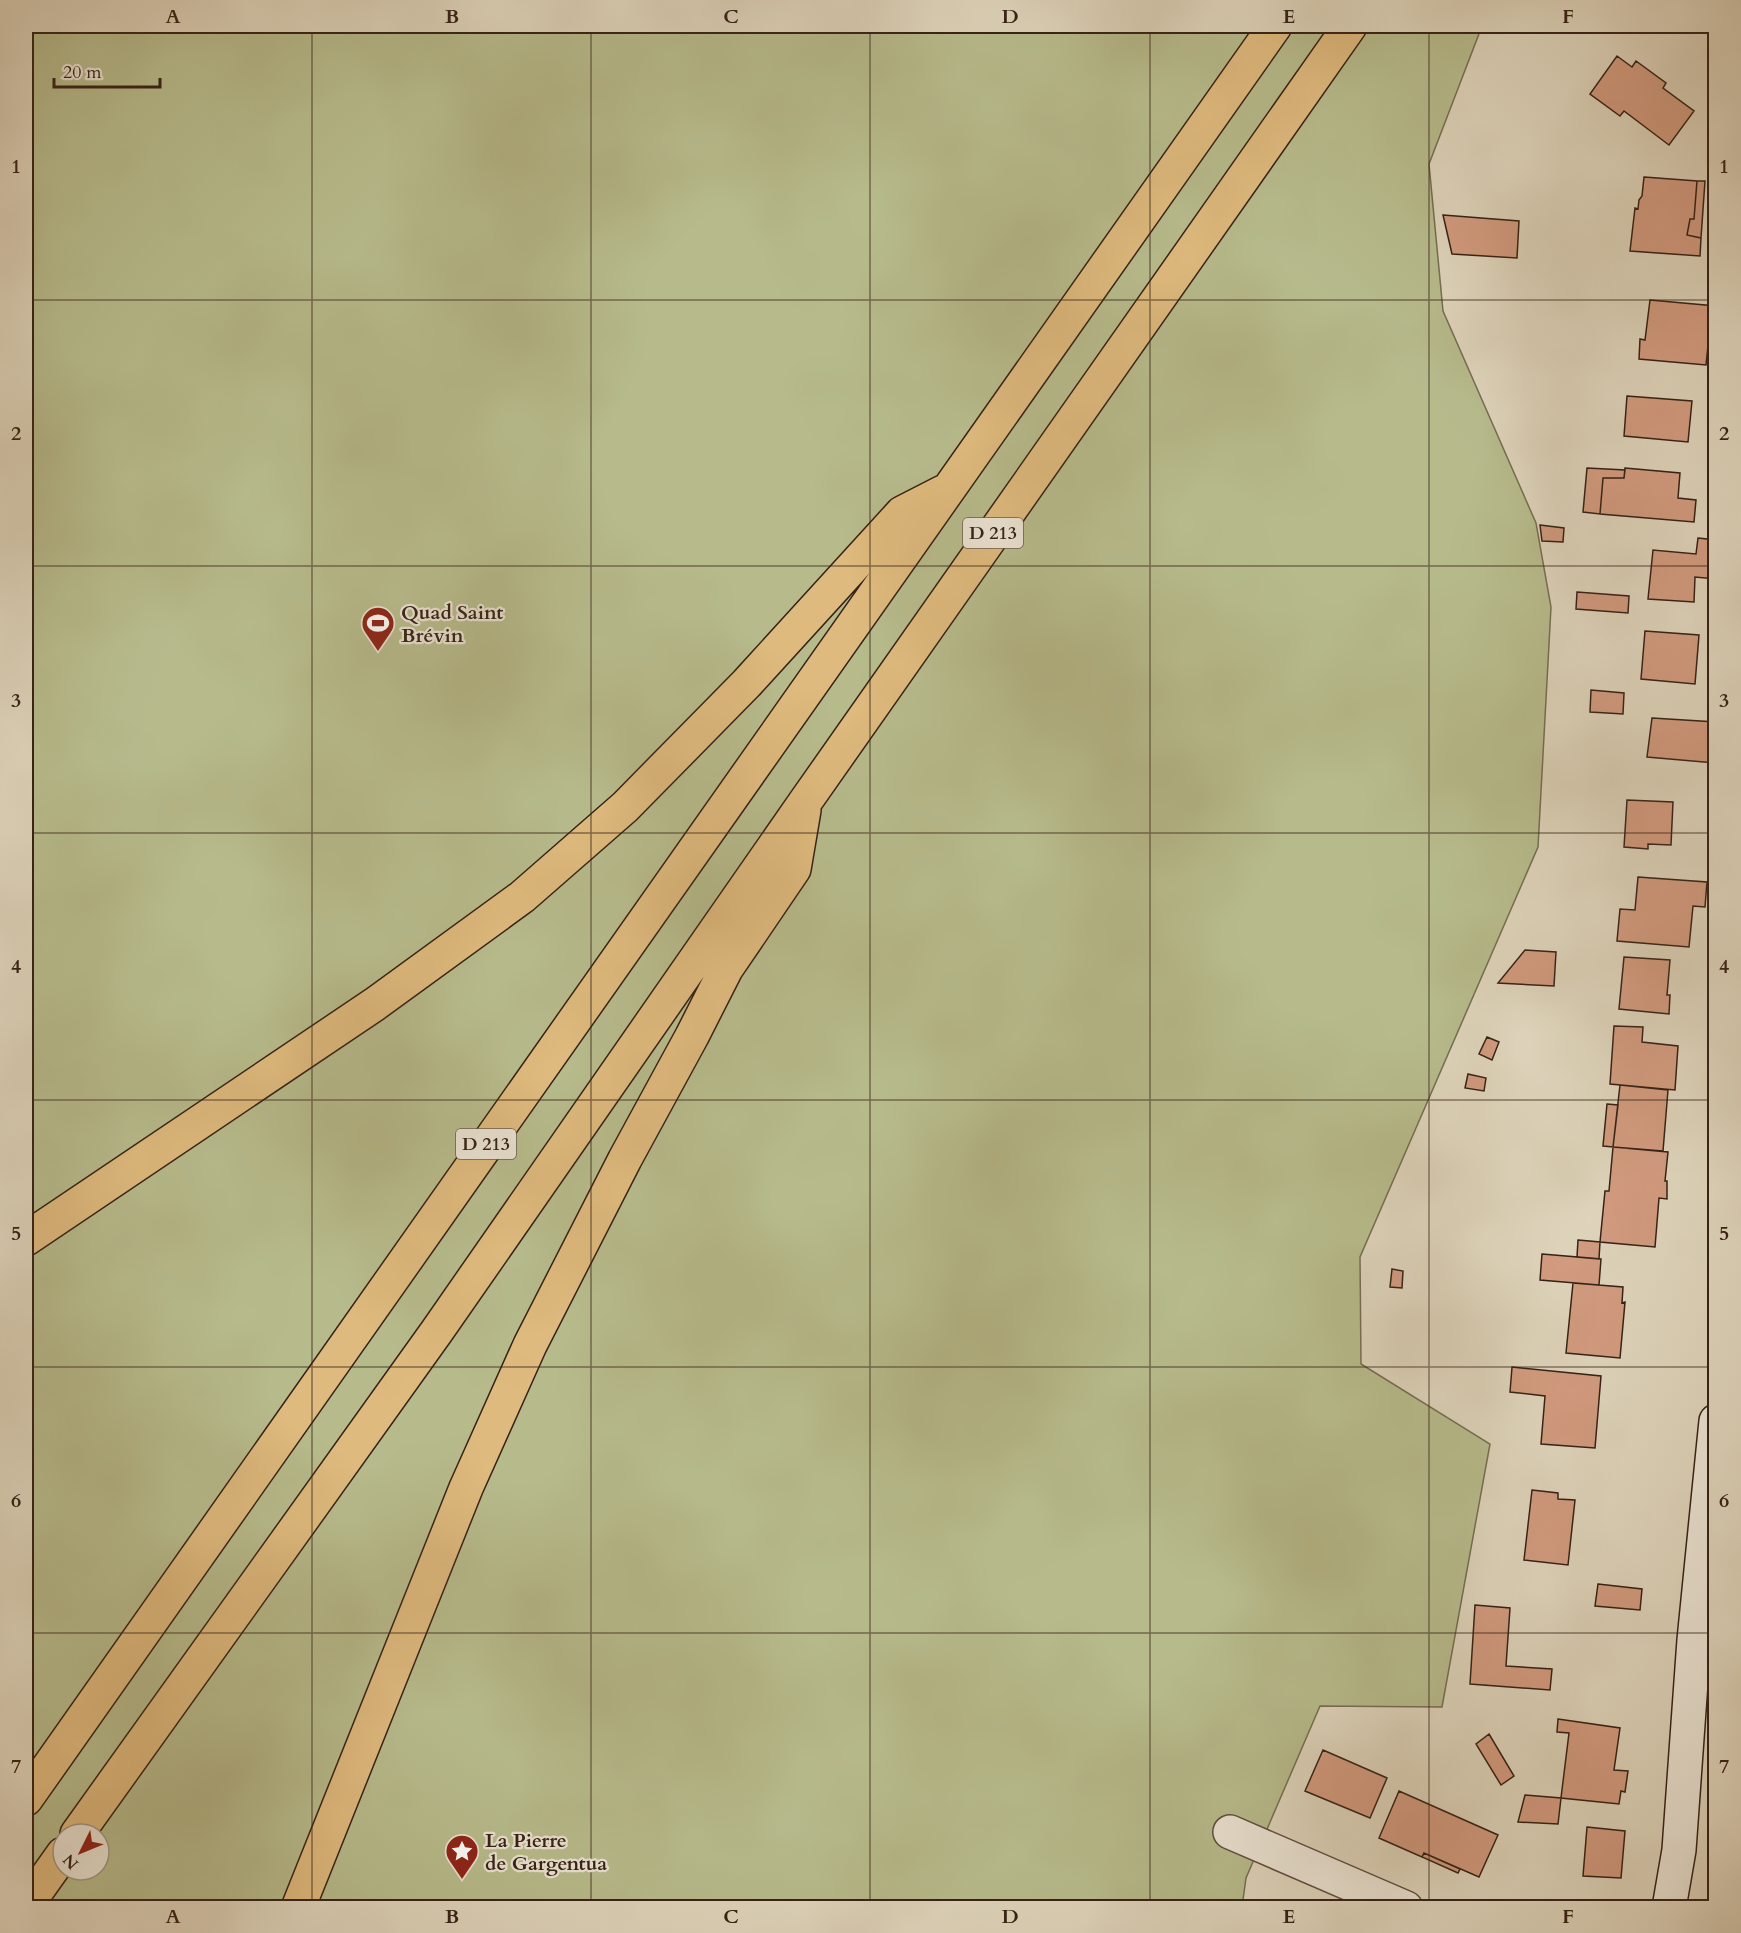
<svg xmlns="http://www.w3.org/2000/svg" width="1741" height="1933" viewBox="0 0 1741 1933" font-family="Cardo,serif">
<style>
.green{fill:#b7bb8c;stroke:#766e52;stroke-width:1.5;fill-rule:evenodd}
.building{fill:#d29b7f;stroke:#362217;stroke-width:1.5}
.lines{fill:none;stroke-linecap:round;stroke-linejoin:round}
.street-casing{stroke:#604e40;stroke-width:36}
.secondary-casing{stroke:#362217;stroke-width:36}
.highway-casing{stroke:#362217;stroke-width:36}
.street{stroke:#eae3d3;stroke-width:33}
.secondary{stroke:#eae3d3;stroke-width:33}
.highway{stroke:#dfba7e;stroke-width:33}
.grid{fill:none;stroke:#362217;stroke-width:1.5;stroke-opacity:0.55}
.labels{text-anchor:middle;stroke-width:4.5;stroke-linejoin:round;paint-order:stroke}
.shield{fill:#eae3d3;stroke:#6c5c4f;stroke-width:1.5}
.shield-label{font-size:18px;font-weight:bold;fill:#362217}
.poi-label{font-size:20px;font-weight:bold;fill:#362217;stroke:#eae3d3;text-anchor:start}
.neatline{fill:none;stroke:#362217;stroke-width:2}
.grid-label{font-size:20px;text-anchor:middle;font-weight:bold;fill:#362217}
</style>
<rect width="100%" height="100%" fill="#ded4bb"/>
<filter id="stains"><feTurbulence type="fractalNoise" baseFrequency=".00333" numOctaves="4"/><feColorMatrix values="0 0 0 0 .2 0 0 0 0 .09 0 0 0 0 .02 0 0 0 .5 -.17"/></filter>
<radialGradient id="worn" r=".72"><stop offset=".6" stop-color="#630" stop-opacity="0"/><stop offset="1" stop-color="#630" stop-opacity=".3"/></radialGradient>
<path class="green" d="M26,26H1482L1429,164L1443,311L1536,523L1551,607L1538,847L1360,1257L1361,1364L1490,1444L1442,1707L1320,1706L1246,1878L1242,1907H26ZM63,1834H99V1870H63Z"/>
<path class="building" d="M1617,56L1632,67L1636,61L1666,83L1663,88L1694,111L1669,145L1624,111L1620,116L1590,94Z
M1644,177L1697,181L1694,219H1690L1687,235L1701,238L1700,256L1630,251L1635,208L1638,209L1639,200L1642,196Z
M1697,181H1705L1701,238L1687,235L1690,219H1694Z
M1443,215L1519,221L1517,258L1452,254Z
M1650,300L1716,306L1715,326H1710L1706,365L1639,359L1640,339L1645,340Z
M1627,396L1692,401L1688,442L1624,436Z
M1587,468L1625,470L1624,478H1603L1600,514L1583,512Z
M1625,468L1680,473L1678,498L1696,500L1694,522L1600,514L1603,478H1624Z
M1540,525L1564,528L1563,542L1542,541Z
M1698,538L1716,540V579L1695,577L1694,602L1648,599L1653,550L1696,554Z
M1577,592L1629,596L1628,613L1576,609Z
M1645,631L1699,635L1695,684L1641,679Z
M1591,690L1624,693L1623,714L1590,712Z
M1652,718L1716,722L1715,763L1647,757Z
M1627,800L1673,802L1671,845L1648,844V849L1624,847Z
M1638,877L1707,882L1705,907L1693,906L1689,947L1617,941L1620,909L1635,910Z
M1525,950L1556,952L1554,986L1498,983Z
M1624,957L1670,960L1667,995H1670L1669,1014L1619,1009Z
M1614,1026L1643,1027L1642,1042L1678,1046L1675,1090L1610,1084Z
M1487,1037L1499,1042L1492,1060L1479,1054Z
M1468,1074L1486,1078L1484,1091L1465,1088Z
M1620,1085L1668,1090L1663,1151L1613,1147Z
M1607,1104L1618,1105L1613,1147L1603,1146Z
M1613,1147L1668,1152L1665,1181H1667V1199L1659,1198L1655,1247L1600,1242L1605,1191H1609Z
M1578,1240L1600,1242L1599,1259L1577,1257Z
M1542,1254L1601,1259L1599,1285L1540,1280Z
M1392,1269L1403,1271L1402,1288L1390,1287Z
M1573,1283L1623,1287L1622,1303L1625,1302L1620,1358L1566,1353Z
M1512,1367L1601,1376L1595,1448L1541,1444L1545,1396L1510,1392Z
M1532,1490L1558,1493V1499L1575,1500L1568,1565L1524,1560Z
M1598,1584L1642,1589L1640,1610L1595,1606Z
M1475,1605L1510,1608L1506,1666L1552,1669L1550,1690L1470,1684Z
M1558,1719L1620,1728L1614,1770L1628,1771L1625,1792L1621,1791L1619,1804L1561,1798L1569,1733L1557,1732Z
M1489,1734L1514,1776L1501,1785L1476,1744Z
M1323,1750L1387,1778L1370,1818L1305,1791Z
M1399,1791L1498,1835L1479,1877L1424,1853L1422,1857L1379,1838Z
M1525,1795L1561,1798L1558,1824L1518,1822Z
M1587,1827L1625,1831L1621,1878L1583,1876Z
M1424,1853L1460,1869L1458,1873L1422,1857Z"/>
<g class="lines">
<defs>
<path id="street" d="M1230,1832L1406,1908"/>
<path id="secondary" d="M1669,1908L1679,1850L1694,1640L1716,1421"/>
<path id="highway" d="M26,1239L375,1004L522,897L625,807L747,683L902,513L943,492
M26,1799L1275,26
M77,1834L437,1331L805,802L1350,26
M26,1906L63,1854
M298,1908L466,1488L530,1345L625,1159L692,1036L726,969L794,869L804,810"/>
</defs>
<use href="#street" class="street-casing"/>
<use href="#secondary" class="secondary-casing"/>
<use href="#highway" class="highway-casing"/>
<use href="#street" class="street"/>
<use href="#secondary" class="secondary"/>
<use href="#highway" class="highway"/>
</g>
<path class="grid" d="M312,26V1908M591,26V1908M870,26V1908M1150,26V1908M1429,26V1908M26,300H1716M26,566H1716M26,833H1716M26,1100H1716M26,1367H1716M26,1633H1716"/>
<defs>
<symbol id="stadium-pin" viewBox="-11 -11 22 30"><path d="M0 17L-7.5 6A9.5 9.5 0 1 1 7.5 6Z" fill="#8f2418" stroke="#eae3d3"/><path d="M0-5a6.5 5 0 1 0 0 10a6.5 5 0 1 0 0-10ZM-3.5-1.8h7v3.6h-7Z" fill="#fff"/></symbol>
<symbol id="sight-pin" viewBox="-11 -11 22 30"><path d="M0 17L-7.5 6A9.5 9.5 0 1 1 7.5 6Z" fill="#8f2418" stroke="#eae3d3"/><path d="M0-6L1.8-2.2L6-1.7L2.9 1.2L3.7 5.4L0 3.3L-3.7 5.4L-2.9 1.2L-6-1.7L-1.8-2.2Z" fill="#fff"/></symbol>
</defs>
<g fill-rule="evenodd">
<use href="#stadium-pin" x="359" y="604" width="38" height="52"/>
<use href="#sight-pin" x="443" y="1832" width="38" height="52"/>
</g>
<g class="labels">
<g class="shield">
<rect x="963" y="518" width="60" height="30" rx="4.5"/>
<rect x="456" y="1129" width="60" height="30" rx="4.5"/>
</g>
<g class="shield-label">
<text x="993" y="539">D 213</text>
<text x="486" y="1150">D 213</text>
</g>
<g class="poi-label">
<text x="401" y="619">Quad Saint<tspan x="401" dy="23">Brévin</tspan></text>
<text x="485" y="1847">La Pierre<tspan x="485" dy="23">de Gargentua</tspan></text>
</g>
</g>
<rect width="1741" height="1933" fill="none" stroke="#ded4bb" stroke-width="66"/>
<g transform="translate(81 1852) rotate(227)"><circle r="28" fill="#eae3d3" stroke="#a29688" stroke-width="1.5"/>
<path d="M0-4.5L10 22L0 15L-10 22Z" fill="#8f2418"/>
<text y="-9" font-size="16" font-weight="bold" text-anchor="middle" fill="#362217">N</text>
</g>
<path d="M54 78v9h106v-9" fill="none" stroke="#362217" stroke-width="3"/>
<text x="63" y="78" font-size="18" fill="#362217" stroke="#eae3d3" stroke-width="4.5" paint-order="stroke">20 m</text>
<rect x="33" y="33" width="1675" height="1867" class="neatline"/>
<g class="grid-label">
<text x="173" y="23">A</text>
<text x="452" y="23">B</text>
<text x="731" y="23">C</text>
<text x="1010" y="23">D</text>
<text x="1289" y="23">E</text>
<text x="1568" y="23">F</text>
<text x="16" y="173">1</text>
<text x="1724" y="173">1</text>
<text x="16" y="440">2</text>
<text x="1724" y="440">2</text>
<text x="16" y="707">3</text>
<text x="1724" y="707">3</text>
<text x="16" y="973">4</text>
<text x="1724" y="973">4</text>
<text x="16" y="1240">5</text>
<text x="1724" y="1240">5</text>
<text x="16" y="1507">6</text>
<text x="1724" y="1507">6</text>
<text x="16" y="1773">7</text>
<text x="1724" y="1773">7</text>
<text x="173" y="1923">A</text>
<text x="452" y="1923">B</text>
<text x="731" y="1923">C</text>
<text x="1010" y="1923">D</text>
<text x="1289" y="1923">E</text>
<text x="1568" y="1923">F</text>
</g>
<rect width="100%" height="100%" filter="url(#stains)"/>
<rect width="100%" height="100%" fill="url(#worn)"/>
</svg>
